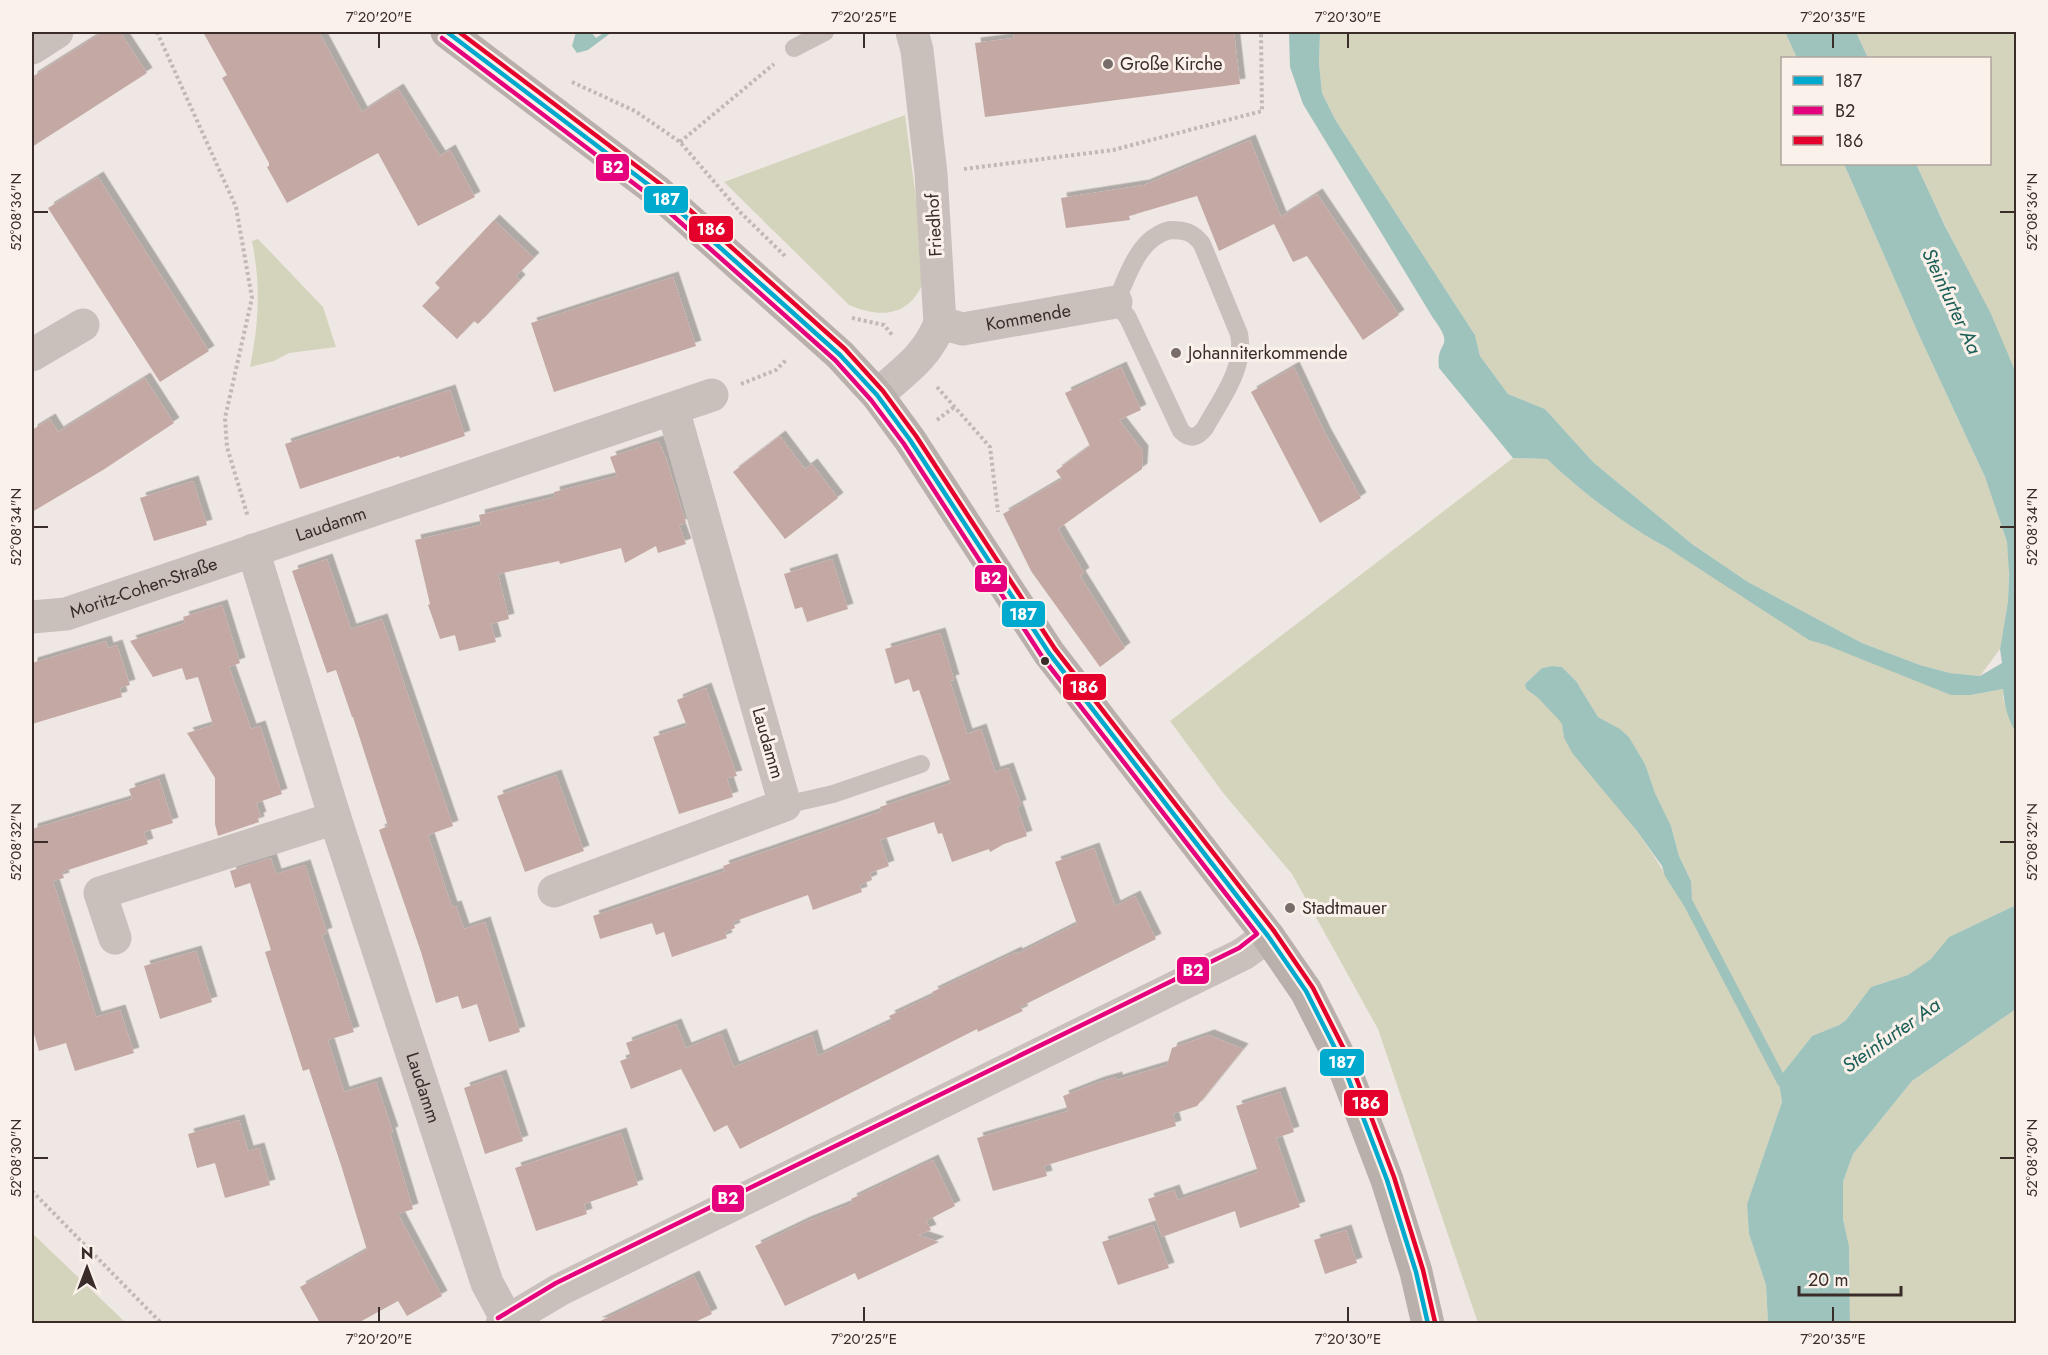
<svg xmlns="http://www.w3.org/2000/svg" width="2048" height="1355" viewBox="0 0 2048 1355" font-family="Jost,sans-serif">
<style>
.green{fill:#d4d4bc;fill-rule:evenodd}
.water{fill:#9ec3bc}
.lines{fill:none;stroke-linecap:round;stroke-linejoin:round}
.stream{stroke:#9ec3bc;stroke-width:10}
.building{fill:#c4a8a4;filter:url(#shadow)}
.path{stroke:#c2b8b4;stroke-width:4;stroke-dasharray:3 3;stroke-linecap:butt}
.lane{stroke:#c9c0bc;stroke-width:18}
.street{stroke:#c9c0bc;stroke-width:33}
.secondary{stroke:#b9b0ac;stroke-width:33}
.bus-1-casing{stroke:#fbf1eb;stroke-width:9}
.bus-2-casing{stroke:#fbf1eb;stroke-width:9}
.bus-3-casing{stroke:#fbf1eb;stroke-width:9}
.bus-1{stroke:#00a9ce;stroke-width:4.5}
.bus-2{stroke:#e5007d;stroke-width:4.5}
.bus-3{stroke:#e4002b;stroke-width:4.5}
.ticks{fill:none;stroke:#3a2c29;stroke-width:2}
.poi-dot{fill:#796d6a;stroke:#fbf1eb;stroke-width:2}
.bus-dot{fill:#3a2c29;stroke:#fbf1eb;stroke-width:2}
.labels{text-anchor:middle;stroke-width:6;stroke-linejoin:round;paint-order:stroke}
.poi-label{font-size:18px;fill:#3a2c29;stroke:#fbf1eb;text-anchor:start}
.street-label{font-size:18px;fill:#3a2c29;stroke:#fbf1eb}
.water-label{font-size:20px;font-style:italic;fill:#1c5f58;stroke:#fbf1eb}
.line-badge{stroke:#fbf1eb;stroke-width:2}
.badge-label{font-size:16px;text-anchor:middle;font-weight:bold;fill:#fff}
.neatline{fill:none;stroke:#3a2c29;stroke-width:2}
.ticks-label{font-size:15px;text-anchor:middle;fill:#3a2c29}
</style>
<defs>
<filter id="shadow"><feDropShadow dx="5.5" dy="-5.5" stdDeviation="0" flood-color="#0004"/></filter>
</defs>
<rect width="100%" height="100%" fill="#efe7e3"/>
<path class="green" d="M1320,32H1785L1797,58H1782V164H1844L1919,335L1985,477L2007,542L2009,563L2008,601L2000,649L1980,676L1950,673L1920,665L1862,643L1748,582L1692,544L1593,462L1545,409L1508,394L1480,356L1475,335L1336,121L1322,93L1319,63Z
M1856,32H2016V373C1985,302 1948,234 1916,164H1990V58H1868Z
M905,115L926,275C913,315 885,320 849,305L724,182Z
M258,239L323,307L336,347L289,353L274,361L250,367C259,321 261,287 252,241Z
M1513,458L1547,459C1579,490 1626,526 1666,547L1821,643L1956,695H1971L2003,689V699L2016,733V905L1949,937L1931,960L1908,975L1871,987L1846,1020L1839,1025L1812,1036L1782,1074L1779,1083L1782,1102L1747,1204L1749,1234L1766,1285L1768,1323H1478L1378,1029L1292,874L1224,794L1170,721ZM1552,666L1562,667L1576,681L1598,717L1620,729L1629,737L1645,764L1655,793L1671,826L1679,856L1691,881L1692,896L1690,906L1686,909C1671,884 1656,858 1639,834C1616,801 1589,770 1564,738L1562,723L1559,719L1538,698L1526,689L1525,684L1542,668Z
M2016,1009V1323H1850L1849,1246L1843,1219V1182L1853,1154L1912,1081Z
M32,1233L126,1323H32Z"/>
<path class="water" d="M576,32H591L596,38L605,32H612L588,50L577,53L572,46Z
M1289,32H1320L1319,63L1322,93L1336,121L1475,335L1480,356L1508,394L1545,409L1593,462L1692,544L1748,582L1862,643L1920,665L1950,673L1980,676L2002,663L2000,649L2008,601L2009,573L2007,542L1985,477L1919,335L1844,164H1916L1945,226L1991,314L2016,373V733C2008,719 2004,705 2003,689L1971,695H1951L1826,645L1809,640L1666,547C1626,526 1579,490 1547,459L1513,458L1439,368C1435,339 1457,350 1433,318L1303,104L1290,67Z
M1785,32H1856L1868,58H1797Z
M1552,666L1562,667L1576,681L1598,717L1620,729L1629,737L1645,764L1655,793L1671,826L1679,856L1691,881L1692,896L1690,906L1686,909L1665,876L1662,866L1637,831L1573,754L1564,738L1562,724L1559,720L1538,698L1526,689L1525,684L1542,668Z
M2016,905V1009L1912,1081L1853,1154L1843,1182V1219L1849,1246L1850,1323H1768L1766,1285L1749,1234L1747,1204L1782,1102L1779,1083L1782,1074L1812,1036L1839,1025L1846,1020L1871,987L1908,975L1931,959L1949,937Z"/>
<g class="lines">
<path class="stream" d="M1684,895L1782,1082L1792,1086"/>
</g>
<path class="building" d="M103,32H120L147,73L32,147V77Z
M203,32H319L362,112L398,89L440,156L450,150L475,197L418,226L378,153L287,203L267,167L269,166V163L222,78L227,75Z
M1013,32H1234L1240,84L985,117L975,43L1014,38Z
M1250,140L1281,217L1317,194L1399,315L1363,340L1307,256L1293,262L1274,224L1219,251L1197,196L1129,216L1130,220L1066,228L1061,198L1144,185Z
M98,177L209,351L160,382L48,208Z
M494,220L534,258L516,276L520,280L478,324L474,321L457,339L422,306L440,288L435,283Z
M673,277L696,346L554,392L531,323Z
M1121,367L1141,410L1119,420L1143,451L1142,469L1058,529L1084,573L1080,576L1125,648L1100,667L1031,571L1003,514L1062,479L1056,471L1090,446L1065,393Z
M1294,367L1325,433L1361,498L1320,523L1251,392Z
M145,378L174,423L103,470L32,512V430L50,419L58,432Z
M450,390L465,436L400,458L399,456L300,489L285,444Z
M780,436L805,469L812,464L838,498L785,539L733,472Z
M658,441L666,458L686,523L679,525L686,544L658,553L656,546L625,563L621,548L560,564L559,561L498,574L509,619L491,624L496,642L459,651L455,635L440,639L428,605L430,604L415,540L481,525L479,515L555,497L554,492L617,476L610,457Z
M193,481L207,525L154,541L140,498Z
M327,559L351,629L382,619L453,826L428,835L452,907L456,906L464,929L485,922L520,1032L489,1042L477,1004L462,1009L458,996L436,1003L421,952L379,830L388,826L353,717H352L336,670L327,673L292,571Z
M832,559L848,609L807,622L802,607L795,609L784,574Z
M222,605L240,663L229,667L251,729L260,726L282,794L256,803L261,817L258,818L259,822L218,836L215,824V778L187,733L213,725L198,677L186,680L182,668L153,677L130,641L185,623L183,617Z
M940,633L954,680L950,681L967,734L981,729L995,772L1008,768L1021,805L1017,807L1027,836L1004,844L990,852L989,849L952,862L942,833L938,834L934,822L880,840L889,866L870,873L872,880L860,885L862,892L813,910L808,895L733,922L735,928L725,932L727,938L672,957L664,932L656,935L652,923L600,939L593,916L725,871L723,866L882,811L880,807L951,783L919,690L913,692L909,679L895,684L885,649Z
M106,641L108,648L117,645L130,685L120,688L122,697L32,724V663Z
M706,688L737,776L727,778L733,797L679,814L653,737L687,726L677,700Z
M556,775L584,851L525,872L497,796Z
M159,779L173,823L144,832L148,844L62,872L64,878L53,881L96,1017L120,1010L134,1053L75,1071L66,1043L39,1051L32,1027V829L132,799L129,789Z
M1094,848L1115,906L1135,896L1156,939L1020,1007L1023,1011L978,1032L977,1029L740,1149L727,1125L714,1132L681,1069L631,1089L620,1061L631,1057L626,1043L676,1024L686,1048L721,1034L734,1067L812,1035L818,1056L892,1021L889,1016L934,995L932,992L1016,952L1017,954L1077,924L1055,862Z
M271,858L276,874L305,865L327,933L322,935L354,1032L328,1040L344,1092L376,1082L393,1132L390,1133L413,1209L398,1214L442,1296L407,1316L398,1301L358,1323H320L300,1287L367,1250L341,1165L309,1069L303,1071L265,952L271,950L250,883L235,888L230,871Z
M196,951L212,1002L160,1019L144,966Z
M1209,1035L1243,1049L1197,1106L1173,1114L1176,1126L1044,1166L1047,1176L993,1191L977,1138L1068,1111L1063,1096L1099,1082L1117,1077V1080L1167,1065L1172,1048Z
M501,1075L523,1141L485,1154L464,1088Z
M1280,1092L1294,1132L1276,1138L1300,1207L1240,1228L1235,1211L1162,1237L1148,1199L1174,1190L1178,1200L1258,1172L1236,1106Z
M239,1120L248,1151L259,1148L270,1185L225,1198L215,1163L197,1168L188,1134Z
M621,1133L638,1185L584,1204L587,1214L536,1231L515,1168Z
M933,1160L955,1206L926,1221L931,1230L918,1235L939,1242L858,1280L855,1273L785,1306L755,1246L805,1222L853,1203L851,1199Z
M1153,1225L1169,1268L1118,1285L1102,1242Z
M1346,1230L1357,1263L1325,1274L1314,1240Z
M694,1276L712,1314L693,1323H596Z"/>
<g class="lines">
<path class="path" d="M157,32L236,207L252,298L225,418L227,447L248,517
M572,82L635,111L680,142L741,213L786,257
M680,142L774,64
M964,169L1113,150L1262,111L1261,32
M852,318L884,325L893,336
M741,384L776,370L786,360
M937,387L990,447L998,512
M937,420L954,407
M32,1191L162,1324"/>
<path class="lane" d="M794,48L825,32
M1170,230C1185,230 1193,232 1202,244L1239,334C1246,368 1220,400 1205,428C1197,438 1190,440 1181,431L1128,318L1116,302C1128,275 1138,238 1170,230Z
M785,805L833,794L921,764"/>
<g class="street">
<path d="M32,48L57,32"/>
<path id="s1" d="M940,323L963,329L1116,302"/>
<path d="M32,355L83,325"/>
<path d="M877,395C903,372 927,357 940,323L931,174L917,50L912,32"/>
<path id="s2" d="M253,550L335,818L487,1283L507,1320"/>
<path id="s3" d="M32,617L66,614L712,395"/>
<path d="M554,891L785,805L673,409"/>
<path d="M115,938L100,893L335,818"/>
<path d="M502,1324L559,1290L1243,954L1268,936"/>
</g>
<path class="secondary" d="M447,32L658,192L840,355L877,395L910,440L1049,653L1268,936L1306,991L1342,1062L1387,1180L1416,1272L1428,1324"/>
<defs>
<path id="bus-1" d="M447,32L658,192L840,355L877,395L910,440L1049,653L1268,936L1306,991L1342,1062L1387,1180L1416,1272L1428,1324"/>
<path id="bus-2" d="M442,38L653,198L835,360L871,400L904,444L1043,658L1257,934L1239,948L556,1283L498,1318"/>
<path id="bus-3" d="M459,32L663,186L845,349L883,391L916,436L1055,649L1274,931L1313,988L1349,1059L1394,1177L1423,1270L1435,1322"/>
</defs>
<use href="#bus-1" class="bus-1-casing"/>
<use href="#bus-2" class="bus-2-casing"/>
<use href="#bus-3" class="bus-3-casing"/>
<use href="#bus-1" class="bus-1"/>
<use href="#bus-2" class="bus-2"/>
<use href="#bus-3" class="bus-3"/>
</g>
<path class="ticks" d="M379,33V48M864,33V48M1348,33V48M1833,33V48M33,212H48M2000,212H2015M33,527H48M2000,527H2015M33,842H48M2000,842H2015M33,1158H48M2000,1158H2015M379,1307V1322M864,1307V1322M1348,1307V1322M1833,1307V1322"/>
<g class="poi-dot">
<circle cx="1108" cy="64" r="6"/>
<circle cx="1176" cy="353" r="6"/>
<circle cx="1290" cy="908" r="6"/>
</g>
<circle class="bus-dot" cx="1045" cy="661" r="5"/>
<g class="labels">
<g class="poi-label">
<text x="1120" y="70">Große Kirche</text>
<text x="1188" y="359">Johanniterkommende</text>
<text x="1302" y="914">Stadtmauer</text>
</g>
<g class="street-label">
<text transform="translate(934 225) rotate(-93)" y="6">Friedhof</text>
<text dy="6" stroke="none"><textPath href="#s1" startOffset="90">Kommende</textPath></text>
<text dy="6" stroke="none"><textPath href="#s3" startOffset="314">Laudamm</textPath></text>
<text dy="6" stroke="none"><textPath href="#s3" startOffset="116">Moritz-Cohen-Straße</textPath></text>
<text transform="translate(768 743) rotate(74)" y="6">Laudamm</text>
<text dy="6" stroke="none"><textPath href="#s2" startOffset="564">Laudamm</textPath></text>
</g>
<g class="water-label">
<text transform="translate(1952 301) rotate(65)" y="7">Steinfurter Aa</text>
<text transform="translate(1891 1035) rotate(-35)" y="7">Steinfurter Aa</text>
</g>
</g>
<g class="line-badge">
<rect x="595" y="153" width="35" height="29" rx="6" fill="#e5007d"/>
<rect x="643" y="185" width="46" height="29" rx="6" fill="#00a9ce"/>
<rect x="688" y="215" width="46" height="28" rx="6" fill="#e4002b"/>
<rect x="974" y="564" width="34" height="29" rx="6" fill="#e5007d"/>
<rect x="1001" y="600" width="45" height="28" rx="6" fill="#00a9ce"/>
<rect x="1062" y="673" width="45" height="28" rx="6" fill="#e4002b"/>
<rect x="1176" y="956" width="34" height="29" rx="6" fill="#e5007d"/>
<rect x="1319" y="1048" width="46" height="29" rx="6" fill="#00a9ce"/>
<rect x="1343" y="1089" width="46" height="28" rx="6" fill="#e4002b"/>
<rect x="711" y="1184" width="34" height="29" rx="6" fill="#e5007d"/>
</g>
<g class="badge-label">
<text x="613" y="173">B2</text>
<text x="666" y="205">187</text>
<text x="711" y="235">186</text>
<text x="991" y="584">B2</text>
<text x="1023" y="620">187</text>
<text x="1084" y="693">186</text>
<text x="1193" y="976">B2</text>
<text x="1342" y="1068">187</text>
<text x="1366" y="1109">186</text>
<text x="728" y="1204">B2</text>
</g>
<rect width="2048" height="1355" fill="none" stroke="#fbf1eb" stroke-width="66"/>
<rect x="1781" y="57" width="210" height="108" fill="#fbf1eb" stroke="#aea29d" stroke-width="1.5"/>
<rect x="1793" y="76" width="30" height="9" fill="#00a9ce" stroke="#aea29d" stroke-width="1.5"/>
<text x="1835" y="87" font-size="18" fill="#3a2c29">187</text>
<rect x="1793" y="106" width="30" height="9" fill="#e5007d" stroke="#aea29d" stroke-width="1.5"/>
<text x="1835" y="117" font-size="18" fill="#3a2c29">B2</text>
<rect x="1793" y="136" width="30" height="9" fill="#e4002b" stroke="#aea29d" stroke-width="1.5"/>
<text x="1835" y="147" font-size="18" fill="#3a2c29">186</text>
<g transform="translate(87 1268)" stroke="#fbf1eb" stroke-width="4.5" paint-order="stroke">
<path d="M0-4.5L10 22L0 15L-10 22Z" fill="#3a2c29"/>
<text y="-9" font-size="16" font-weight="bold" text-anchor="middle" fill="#3a2c29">N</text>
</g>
<path d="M1799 1286v9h102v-9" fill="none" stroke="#3a2c29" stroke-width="3"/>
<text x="1808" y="1286" font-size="18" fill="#3a2c29" stroke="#fbf1eb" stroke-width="4.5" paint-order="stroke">20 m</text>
<rect x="33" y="33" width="1982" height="1289" class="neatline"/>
<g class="ticks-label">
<text x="379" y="22">7°20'20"E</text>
<text x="864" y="22">7°20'25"E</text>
<text x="1348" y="22">7°20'30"E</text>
<text x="1833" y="22">7°20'35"E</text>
<text transform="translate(16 212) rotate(-90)" y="5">52°08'36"N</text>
<text transform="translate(2032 212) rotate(-90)" y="5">52°08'36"N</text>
<text transform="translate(16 527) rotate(-90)" y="5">52°08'34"N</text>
<text transform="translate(2032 527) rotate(-90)" y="5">52°08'34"N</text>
<text transform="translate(16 842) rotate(-90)" y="5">52°08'32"N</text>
<text transform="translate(2032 842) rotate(-90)" y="5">52°08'32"N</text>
<text transform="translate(16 1158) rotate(-90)" y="5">52°08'30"N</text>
<text transform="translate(2032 1158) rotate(-90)" y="5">52°08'30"N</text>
<text x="379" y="1344">7°20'20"E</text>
<text x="864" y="1344">7°20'25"E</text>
<text x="1348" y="1344">7°20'30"E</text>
<text x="1833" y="1344">7°20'35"E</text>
</g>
</svg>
